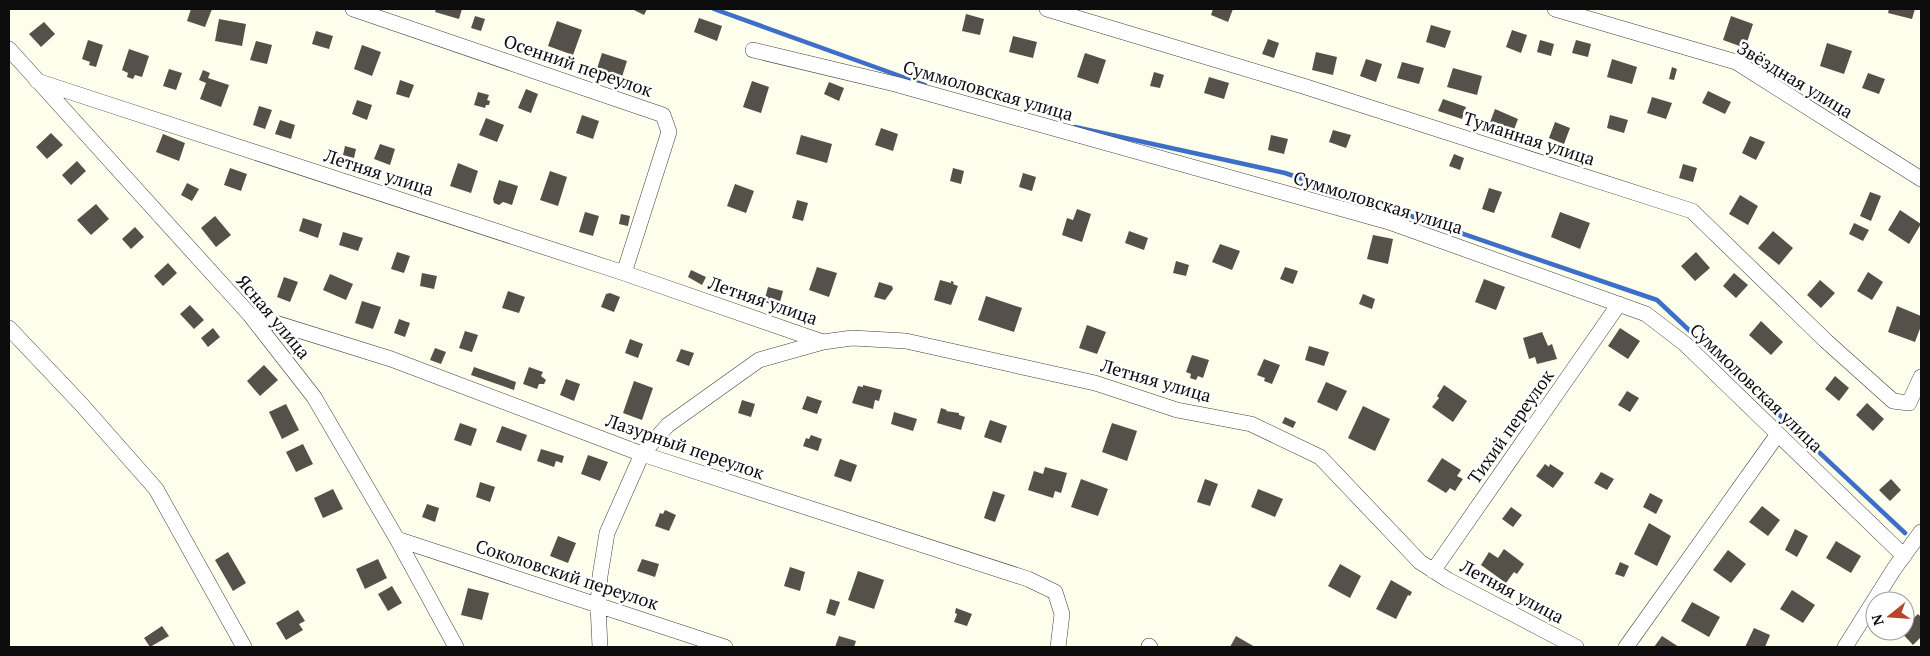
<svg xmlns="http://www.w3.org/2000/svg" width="1930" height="656" viewBox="0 0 1930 656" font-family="'PT Serif',serif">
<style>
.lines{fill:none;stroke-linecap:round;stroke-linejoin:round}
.stream{stroke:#3d6fc8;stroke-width:4.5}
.building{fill:#555049}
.street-casing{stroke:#3f3f3f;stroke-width:16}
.street{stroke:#fff;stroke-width:15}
.labels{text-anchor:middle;stroke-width:5;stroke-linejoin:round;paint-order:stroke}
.street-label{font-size:18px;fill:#0c0c0c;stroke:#fff}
</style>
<rect width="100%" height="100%" fill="#fefeec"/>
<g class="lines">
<path class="stream" d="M714,9L925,85
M1075,127L1285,173L1657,300L1905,533"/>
</g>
<path class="building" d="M191,9H212L205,27L187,21Z
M436,9H462L459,19L435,12Z
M632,9H647L644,15Z
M1213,9H1233L1228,22L1211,15Z
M1889,9H1915L1912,19L1888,13Z
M966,14L984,19L980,35L962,31Z
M475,16L485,19L481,31L471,28Z
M1731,16L1753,24L1745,48L1723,40Z
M699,18L722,26L717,41L694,32Z
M219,19L246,24L242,46L215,41Z
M557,21L582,30L573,55L548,46Z
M44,22L55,34L41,47L29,34Z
M1431,25L1451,31L1445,48L1426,42Z
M1512,30L1527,35L1521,53L1506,47Z
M316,31L333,36L329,49L312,44Z
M1013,36L1037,42L1033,58L1009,52Z
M1268,39L1279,43L1274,58L1262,54Z
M88,40L103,45L96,67L89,65L90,62L82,59Z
M1540,40L1554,44L1551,56L1537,52Z
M1576,40L1591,44L1588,57L1572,53Z
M256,41L272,45L267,64L250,60Z
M1827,43L1852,51L1844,74L1820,66Z
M362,45L381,52L372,76L354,69Z
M129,49L149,56L142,77L135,75L133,79L127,77L128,73L122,70Z
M1316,52L1337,57L1333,75L1312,70Z
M602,53L627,61L619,86L594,78Z
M1085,53L1106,60L1098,84L1077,77Z
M1366,59L1382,64L1376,82L1360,76Z
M1612,59L1637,67L1632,84L1607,77Z
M1402,62L1424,68L1419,84L1397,78Z
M1672,67L1677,69L1674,80L1669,79Z
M1453,68L1482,76L1477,95L1447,87Z
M169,69L182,73L176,90L163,86Z
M203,70L210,73L208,78L229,85L221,107L200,99L206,83L199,80Z
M1154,72L1164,75L1160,88L1150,86Z
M1868,73L1885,79L1879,94L1862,88Z
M1209,77L1229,83L1224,99L1204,93Z
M400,80L414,85L409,98L396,94Z
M752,81L769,87L761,113L743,107Z
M829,82L844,88L839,101L824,94Z
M526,89L538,94L531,113L518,108Z
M1708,91L1731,102L1725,114L1702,103Z
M478,92L489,95L487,100L490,101L489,105H486L485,108L474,105Z
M1652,97L1672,103L1666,119L1647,113Z
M1443,99L1466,107L1462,119L1438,111Z
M357,100L372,105L367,120L352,114Z
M259,106L272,110L265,129L253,125Z
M1495,109L1518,119L1512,135L1489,125Z
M582,115L599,121L593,139L576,133Z
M1610,115L1628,120L1624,133L1607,128Z
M486,118L504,125L497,142L479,135Z
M280,120L295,125L291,139L275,134Z
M1555,122L1570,128L1564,144L1549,138Z
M881,128L898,134L893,151L875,145Z
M1333,130L1351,135L1346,148L1329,142Z
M51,133L63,145L47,159L36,147Z
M163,134L185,143L179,161L156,152Z
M801,135L832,144L827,163L796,154Z
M1271,135L1288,139L1284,154L1268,150Z
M1750,136L1765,142L1756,160L1742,153Z
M380,144L395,149L390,165L374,159Z
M345,146L356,149L354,158L343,155Z
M1454,154L1464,158L1460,170L1449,166Z
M77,161L86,171L71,185L62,175Z
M458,163L478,171L471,193L450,186Z
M1683,164L1697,168L1693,182L1679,178Z
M230,168L247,174L241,191L224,185Z
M953,168L964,171L961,184L950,181Z
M550,171L567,177L558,206L540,200Z
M1023,173L1036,177L1032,191L1019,187Z
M499,180L518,186L512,205L503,202L499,205L494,203L493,199Z
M187,183L199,189L192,201L181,195Z
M735,184L754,191L746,213L727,206Z
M1489,188L1502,192L1494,213L1482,209Z
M1870,192L1881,196L1871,221L1860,216Z
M1740,195L1758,206L1748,225L1729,214Z
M797,200L808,203L803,221L792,218Z
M96,204L109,219L91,235L77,220Z
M1077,209L1091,214L1082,242L1062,235L1067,218L1073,220Z
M1900,210L1921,224L1909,244L1888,230Z
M585,212L599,216L593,236L579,232Z
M1560,212L1590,223L1580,249L1551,237Z
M621,214L630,216L628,226L619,224Z
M215,216L231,235L216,247L201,228Z
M303,218L322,224L318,238L299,231Z
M1854,223L1869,230L1863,241L1849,234Z
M135,227L144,237L131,249L122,239Z
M1129,231L1148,238L1144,250L1125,243Z
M1773,231L1793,248L1779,265L1758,248Z
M343,232L363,238L358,251L339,245Z
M1373,235L1393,239L1388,264L1367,259Z
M1220,244L1240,251L1232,270L1212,262Z
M397,252L410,256L404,273L391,269Z
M1696,252L1710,268L1695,281L1681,266Z
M1176,261L1189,265L1186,276L1173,273Z
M168,263L177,273L163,286L154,276Z
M817,267L837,273L829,297L809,290Z
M1285,267L1298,271L1293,284L1280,279Z
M691,270L706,277L702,285L688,277Z
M1868,272L1883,282L1872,300L1857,291Z
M422,273L437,276L434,289L420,286Z
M1734,273L1748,285L1736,298L1723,286Z
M330,274L353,284L346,300L323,290Z
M284,277L298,282L290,302L277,297Z
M1484,279L1505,287L1496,310L1475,302Z
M940,280L951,283V281L954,282L953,284L958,286L951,305L934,300Z
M1820,280L1835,293L1821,308L1807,295Z
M879,282L892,286L893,289L885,300L874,297Z
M768,287L783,291L779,306L764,302Z
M508,291L525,297L519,313L502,308Z
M610,293L620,297L614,312L601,307L606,294Z
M1363,294L1375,299L1372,309L1359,304Z
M986,296L1022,308L1014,332L978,320Z
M362,301L381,307L373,329L355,323Z
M190,305L204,320L194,329L180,314Z
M1897,306L1921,316V326L1915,342L1888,332Z
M399,319L410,323L405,337L394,333Z
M1761,321L1783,342L1771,355L1749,335Z
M1087,325L1106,332L1097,354L1079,348Z
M213,328L220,337L208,347L201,338Z
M1620,328L1640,341L1628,359L1608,346Z
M465,331L478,335L472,352L459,348Z
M1542,332L1548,346L1552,344L1557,359L1537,364L1535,357L1529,359L1523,338Z
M630,339L643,344L638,358L625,353Z
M1309,346L1329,352L1324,366L1305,360Z
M435,348L446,352L441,364L430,360Z
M681,349L694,353L689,366L676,361Z
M1192,355L1209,360L1203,378L1198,376L1196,380L1190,378L1191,374L1186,372Z
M1264,359L1280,365L1272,384L1264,381L1265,378L1257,375Z
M264,365L278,380L260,396L247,381Z
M474,367L516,382L514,390L471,375Z
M529,367L543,372L541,376L546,380L544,384H539L537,389L523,384Z
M1835,376L1849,388L1839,401L1825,389Z
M566,379L580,384L574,401L560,395Z
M634,381L653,388L642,420L623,413Z
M1326,382L1347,391L1337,411L1317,402Z
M863,385L882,390L879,401L875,400L873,409L852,403L858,386L863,387Z
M1444,385L1467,401L1453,422L1432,407L1439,398L1437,396Z
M1627,391L1639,398L1630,412L1618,405Z
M807,396L822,401L817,414L802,409Z
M742,400L755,404L751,417L738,413Z
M1867,403L1884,419L1873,431L1856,415Z
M286,404L299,430L282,439L269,412Z
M1363,406L1390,419L1375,451L1348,438Z
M941,408L947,410L946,411L959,413V415L965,417L961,430L937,423Z
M894,412L917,419L913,431L891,424Z
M1285,417L1296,422L1293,428L1282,423Z
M990,420L1007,426L1001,443L984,437Z
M460,423L477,429L471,446L454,440Z
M1112,423L1137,431L1127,461L1102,452Z
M502,426L527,435L521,451L496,442Z
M811,435L822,439L818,451L803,446L806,438L809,439Z
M303,444L313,464L296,472L286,452Z
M541,449L564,456L562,463L556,461L554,467L537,461Z
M588,455L608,462L600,481L581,474Z
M1442,458L1461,470L1457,476L1463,479L1455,491L1450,488L1446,493L1427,481Z
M840,459L857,465L851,482L834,476Z
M1545,464L1549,467L1550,464L1564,473L1553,488L1536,476Z
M1045,467L1067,473L1061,493L1055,491L1053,498L1028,490L1034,471L1043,474Z
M1601,472L1614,479L1607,490L1594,483Z
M1081,479L1108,489L1098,516L1071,507Z
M1205,479L1218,484L1210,506L1197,502Z
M1891,479L1901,490L1890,501L1879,490Z
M480,482L495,487L490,502L476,497Z
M333,489L343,509L323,518L314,498Z
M1258,489L1283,499L1275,517L1251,507Z
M993,491L1005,495L995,522L984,518Z
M1650,493L1663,500L1656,514L1643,507Z
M427,504L439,508L435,522L422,517Z
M1762,506L1780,520L1768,536L1749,522Z
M1511,507L1522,515L1513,527L1502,519Z
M665,510L676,515L669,531L655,526L660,513L663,514Z
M1649,523L1671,536L1657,566L1634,554Z
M1795,529L1808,536L1797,557L1785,550Z
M558,536L576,543L568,563L550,556Z
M1836,541L1861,556L1851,573L1826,558Z
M1504,549L1524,564L1517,574L1514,572L1506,583L1481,565L1489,552L1498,558Z
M1728,550L1746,564L1731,583L1713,570Z
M228,552L246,583L233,591L215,560Z
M378,559L387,578L365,589L356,569Z
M642,559L659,564L655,577L637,571Z
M1620,562L1629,566L1624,577L1615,574Z
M1340,564L1361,576L1350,598L1328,586Z
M790,567L805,572L800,591L784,586Z
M858,571L884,580L874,609L848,600Z
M1391,580L1412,592L1410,596L1408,595L1396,619L1376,609Z
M392,586L402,603L388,611L378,594Z
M468,588L489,593L482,620L461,615Z
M1792,590L1815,605L1803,623L1780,609Z
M830,599L840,602L835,616L826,613Z
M1692,602L1720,617L1709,637L1681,621Z
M956,608L972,614L967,626L954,622L957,614L955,613Z
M298,610L305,621L299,624L303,630L286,640L276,623Z
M1918,614L1921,617V637L1913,645L1900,631H1905V626Z
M162,626L169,636L150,647L144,638Z
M1754,628L1770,635L1765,647H1745Z
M839,636L856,641L854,647H835Z
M1236,636L1255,647H1230Z
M1662,636L1679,647H1654Z"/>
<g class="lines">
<defs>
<path id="street" d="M353,9L663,115L669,132L624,273
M1047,9L1303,86L1692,211L1826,341L1893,401L1909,403L1921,377
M1555,9L1736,62L1921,179
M9,49L250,315L314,397L397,539L456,647
M753,50L895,84L1389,222L1646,314L1685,344L1904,556
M37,81L624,273L823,342L852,338L906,341L1095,383L1177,410L1251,424L1320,457L1420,562L1448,580L1576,647
M250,315L391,359L642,454L1028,579L1055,592L1062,614L1058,647
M9,328L81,404L156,489L244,647
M397,539L725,647
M1433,571L1619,304
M1149,646L1150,647
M600,647L598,605L600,576L607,533L642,454L668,425L759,360L823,342
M1626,647L1778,434
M1845,647L1894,569L1921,532"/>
</defs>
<use href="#street" class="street-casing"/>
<use href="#street" class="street"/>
</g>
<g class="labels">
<g class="street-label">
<text transform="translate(578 66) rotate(19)" y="6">Осенний переулок</text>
<text transform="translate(1795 80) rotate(31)" y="6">Звёздная улица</text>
<text transform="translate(988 91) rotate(16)" y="6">Суммоловская улица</text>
<text transform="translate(1529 139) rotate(18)" y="6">Туманная улица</text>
<text transform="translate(379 173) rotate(18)" y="6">Летняя улица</text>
<text transform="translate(1378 203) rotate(17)" y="6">Суммоловская улица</text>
<text transform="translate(763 301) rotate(19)" y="6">Летняя улица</text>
<text transform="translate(273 317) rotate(50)" y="6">Ясная улица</text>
<text transform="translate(1156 381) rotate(16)" y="6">Летняя улица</text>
<text transform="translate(1756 388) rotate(44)" y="6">Суммоловская улица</text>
<text transform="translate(1511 427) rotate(-55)" y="6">Тихий переулок</text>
<text transform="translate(685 447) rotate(19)" y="6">Лазурный переулок</text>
<text transform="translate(567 575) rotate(18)" y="6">Соколовский переулок</text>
<text transform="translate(1512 592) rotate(28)" y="6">Летняя улица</text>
</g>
</g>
<rect width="1930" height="656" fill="none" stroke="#0c0c0c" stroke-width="20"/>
<g transform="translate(1890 616) rotate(253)"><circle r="24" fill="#ffffff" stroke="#9e9e9e"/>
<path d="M0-4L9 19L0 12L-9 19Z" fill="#b7452a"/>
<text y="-8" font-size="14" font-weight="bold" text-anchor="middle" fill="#0c0c0c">N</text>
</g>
</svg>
